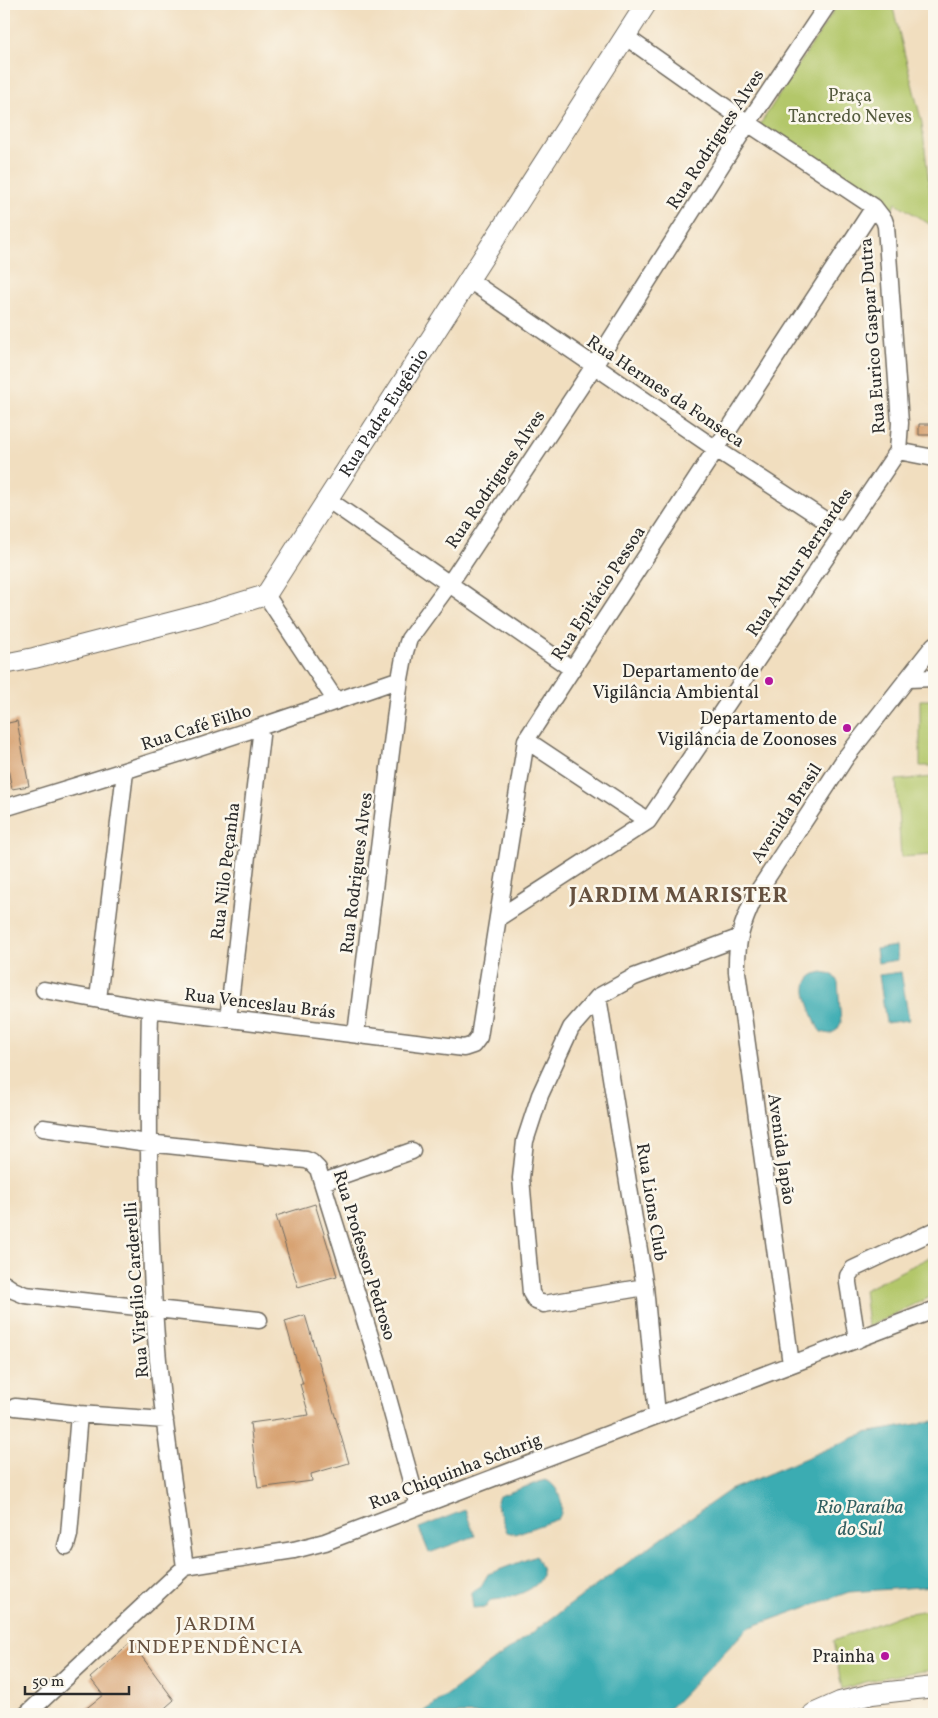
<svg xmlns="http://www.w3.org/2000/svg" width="938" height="1718" viewBox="0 0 938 1718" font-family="Vollkorn,serif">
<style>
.green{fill:#b3c76b;stroke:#6f794b}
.water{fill:#3aacb2;stroke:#326c6e}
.building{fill:#d39863}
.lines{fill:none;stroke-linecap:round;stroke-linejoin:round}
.minor-casing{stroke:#706a5f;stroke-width:19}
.major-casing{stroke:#706a5f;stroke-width:22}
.minor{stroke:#fff;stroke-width:16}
.major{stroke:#fff;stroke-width:20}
.poi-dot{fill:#b5179e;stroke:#fbf7ec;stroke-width:2}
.labels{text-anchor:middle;stroke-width:5;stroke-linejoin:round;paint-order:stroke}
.park-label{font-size:18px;fill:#545a3e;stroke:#fbf7ec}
.street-label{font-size:18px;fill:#2b2b2b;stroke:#fbf7ec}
.poi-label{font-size:18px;fill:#2b2b2b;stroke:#fbf7ec;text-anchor:end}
.water-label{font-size:19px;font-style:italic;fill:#315f61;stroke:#fbf7ec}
.quarter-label{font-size:20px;letter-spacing:1px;fill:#66513f;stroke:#fbf7ec}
.district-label{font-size:22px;font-weight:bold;letter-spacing:1px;fill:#66513f;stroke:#fbf7ec}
</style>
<rect width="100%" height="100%" fill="#fbf7ec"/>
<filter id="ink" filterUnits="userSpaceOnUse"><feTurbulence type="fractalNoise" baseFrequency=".02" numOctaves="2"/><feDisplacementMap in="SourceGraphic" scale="10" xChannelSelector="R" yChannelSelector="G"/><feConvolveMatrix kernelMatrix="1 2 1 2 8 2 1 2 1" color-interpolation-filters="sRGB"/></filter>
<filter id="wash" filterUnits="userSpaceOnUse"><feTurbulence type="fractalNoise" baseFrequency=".0096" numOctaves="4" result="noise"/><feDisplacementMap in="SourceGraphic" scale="20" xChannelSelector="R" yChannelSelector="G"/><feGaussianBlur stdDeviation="1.12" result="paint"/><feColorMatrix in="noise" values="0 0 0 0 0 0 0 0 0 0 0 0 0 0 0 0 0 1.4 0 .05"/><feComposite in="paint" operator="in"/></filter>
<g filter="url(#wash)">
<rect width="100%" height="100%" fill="#f1debf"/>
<path class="green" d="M838,4H892L922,123L934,227L896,203L892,210L759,126Z
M920,700H934V766H920Z
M934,777V855L901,857L896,780Z
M932,1256L934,1264V1295L868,1327L864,1290Z
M934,1609V1670C902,1673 873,1679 842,1689L833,1641L903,1614Z"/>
<path class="water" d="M896,946L898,960L878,963L876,949Z
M822,972L832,974L838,982L841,1023L837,1030L830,1034L821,1032L818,1028C812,1011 792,977 822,972Z
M901,972L909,1020L886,1023L879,975Z
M934,1421V1586L849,1592L748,1628L664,1714H421L664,1536L730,1490L865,1433Z
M545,1480C558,1483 567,1508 558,1519L515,1534L507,1532L496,1504L499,1496Z
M465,1510L475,1536L429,1553L419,1528Z
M536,1556C538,1562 543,1570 542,1575C539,1591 505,1600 491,1600L486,1607L473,1608L471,1592L481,1586L488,1574Z"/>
<g id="blocks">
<path class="building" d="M919,424H934V435H919Z
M17,721L29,786L12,789L5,753L4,754V724Z
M315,1204L337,1276L298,1287L276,1216Z
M305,1315L349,1463L311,1474L312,1481L258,1488L250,1423L309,1415L300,1384H303L285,1321Z
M131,1642L174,1700L158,1714H79L103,1695L90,1678Z"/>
</g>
</g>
<g filter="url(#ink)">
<use href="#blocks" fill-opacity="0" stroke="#706a5f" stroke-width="1"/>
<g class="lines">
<defs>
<path id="minor" d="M626,37L748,123L874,207L884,220L886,226L900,423L898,451
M469,280L716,449L843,532
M898,451L934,458
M327,499L572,669
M266,595L336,701
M908,679L934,678
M526,740L648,821
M4,808C137,768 269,725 400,679
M498,918L648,821L898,451
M44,990L150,1009L464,1048L473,1045L479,1037L526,740L874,207
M598,997L645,1287L657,1415
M98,999L125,772
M150,1009C148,1109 148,1209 154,1308C159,1395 173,1481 185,1567
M228,1019L262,727
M356,1034L400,679L405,652L409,639L450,583L594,366L748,123L828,4
M43,1128L148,1143L306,1160L311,1162L318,1169L378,1362L418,1506
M323,1182L412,1151
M4,1284L13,1290L25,1295L259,1320
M645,1287L544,1304L536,1301L531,1293L521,1178L525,1141L540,1095L571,1028L598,997L634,977L738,938
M857,1340L848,1283V1276L853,1269L934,1231
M791,1364L737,972C736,940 742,924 755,896L846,757L934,645
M15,1407L79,1414L165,1420
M66,1546L69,1535L79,1414
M27,1714L185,1567L294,1550L325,1542L934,1310"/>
<g id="major">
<path id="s1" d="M4,664L34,658L200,615L266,595L646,4"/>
<path d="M813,1714L840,1702L872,1694L934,1687"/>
</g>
</defs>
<use href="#minor" class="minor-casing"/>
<use href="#major" class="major-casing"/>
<use href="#minor" class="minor"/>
<use href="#major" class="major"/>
</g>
</g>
<g class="poi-dot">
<circle cx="769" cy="681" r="5"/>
<circle cx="847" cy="728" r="5"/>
<circle cx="885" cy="1656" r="5"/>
</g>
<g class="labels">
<g class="park-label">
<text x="850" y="101">Praça<tspan x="850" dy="21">Tancredo Neves</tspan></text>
</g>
<g class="street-label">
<text transform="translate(715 139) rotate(-57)" y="6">Rua Rodrigues Alves</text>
<text transform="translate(872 336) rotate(-94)" y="6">Rua Eurico Gaspar Dutra</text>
<text transform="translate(666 391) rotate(34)" y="6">Rua Hermes da Fonseca</text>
<text dy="6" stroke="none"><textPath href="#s1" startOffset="488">Rua Padre Eugênio</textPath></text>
<text transform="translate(495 479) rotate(-56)" y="6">Rua Rodrigues Alves</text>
<text transform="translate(799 562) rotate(-56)" y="6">Rua Arthur Bernardes</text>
<text transform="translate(598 593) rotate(-57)" y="6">Rua Epitácio Pessoa</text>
<text transform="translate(196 727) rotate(-18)" y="6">Rua Café Filho</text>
<text transform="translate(786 813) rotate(-57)" y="6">Avenida Brasil</text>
<text transform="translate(225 871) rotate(-83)" y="6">Rua Nilo Peçanha</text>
<text transform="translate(356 873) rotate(-83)" y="6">Rua Rodrigues Alves</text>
<text transform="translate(260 1003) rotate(7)" y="6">Rua Venceslau Brás</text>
<text transform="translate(782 1149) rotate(82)" y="6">Avenida Japão</text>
<text transform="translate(652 1202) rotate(81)" y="6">Rua Lions Club</text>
<text transform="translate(365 1255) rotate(73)" y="6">Rua Professor Pedroso</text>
<text transform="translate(136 1290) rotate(-94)" y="6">Rua Virgílio Carderelli</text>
<text transform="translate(455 1471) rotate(-21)" y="6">Rua Chiquinha Schurig</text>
</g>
<g class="poi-label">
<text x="759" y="677">Departamento de<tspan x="759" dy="21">Vigilância Ambiental</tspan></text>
<text x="837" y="724">Departamento de<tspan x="837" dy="21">Vigilância de Zoonoses</tspan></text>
<text x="875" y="1662">Prainha</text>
</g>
<g class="water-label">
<text x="860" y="1513">Rio Paraíba<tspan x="860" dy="22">do Sul</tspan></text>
</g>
<g class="quarter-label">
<text x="216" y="1630">JARDIM<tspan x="216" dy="23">INDEPENDÊNCIA</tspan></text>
</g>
<g class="district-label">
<text x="679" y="902">JARDIM MARISTER</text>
</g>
</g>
<rect width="938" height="1718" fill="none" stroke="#fbf7ec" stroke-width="20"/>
<path d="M25 1686v8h104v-8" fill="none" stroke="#2b2b2b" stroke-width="2.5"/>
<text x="32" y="1686" font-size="15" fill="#2b2b2b" stroke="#fbf7ec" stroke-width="4" paint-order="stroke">50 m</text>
</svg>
